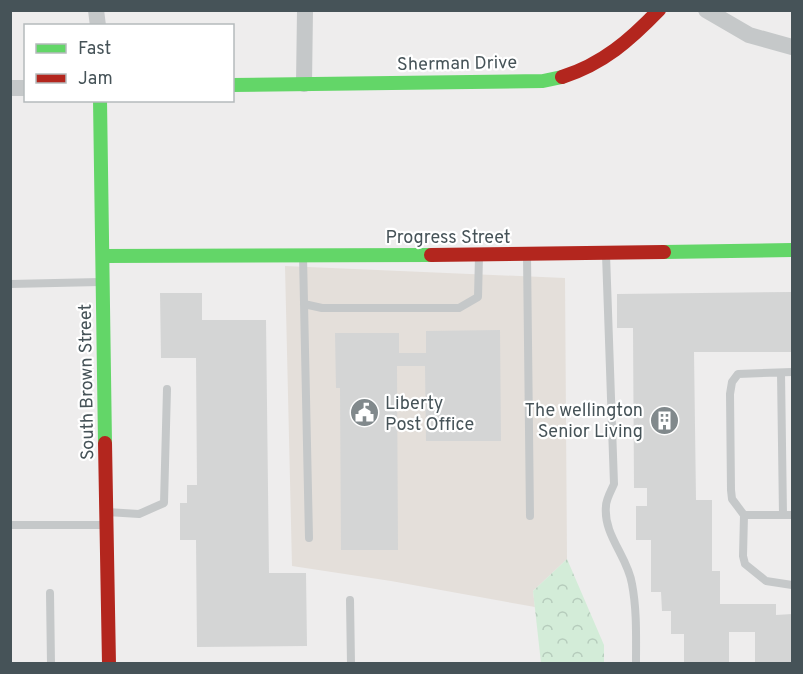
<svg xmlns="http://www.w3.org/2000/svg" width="803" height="674" viewBox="0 0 803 674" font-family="Overpass,sans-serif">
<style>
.commercial{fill:#e4dfda}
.forest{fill:url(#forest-crowns)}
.building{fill:#d4d5d5}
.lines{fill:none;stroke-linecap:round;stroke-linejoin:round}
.lane{stroke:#c5c8c9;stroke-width:8}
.street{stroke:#c5c8c9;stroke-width:16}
.fast{stroke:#63d668;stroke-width:14}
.jam{stroke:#b3261e;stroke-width:14}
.labels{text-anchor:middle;stroke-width:4.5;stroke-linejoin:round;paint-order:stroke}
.street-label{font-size:18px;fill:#465358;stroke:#fff}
.poi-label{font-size:18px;fill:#465358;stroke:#fff;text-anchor:start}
</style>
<defs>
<pattern id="forest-crowns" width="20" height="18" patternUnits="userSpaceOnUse" patternTransform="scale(1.5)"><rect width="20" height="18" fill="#d3ecd8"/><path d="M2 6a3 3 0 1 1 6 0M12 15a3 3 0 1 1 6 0" fill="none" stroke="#b6ccbc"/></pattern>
</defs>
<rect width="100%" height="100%" fill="#eeeded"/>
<path class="commercial" d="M285,266L565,278L567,559L533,591L535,607L391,581L292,566Z"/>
<path class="forest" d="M567,559L604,645V663H541L533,591Z"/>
<path class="building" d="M792,292V352H694L696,500H712V571H720V604H776V615L792,614V664H755V632H729V664H684V634H671V611H662L661,592H651V540H636V506H647V488H634L633,328H617V294Z
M160,293H202V320H266L269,573H306L307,646L197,647L196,540H180V503H187V485H197L196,358H161Z
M500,330L501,441H426L425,366H397L398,550H341L340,388H336L335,333H399V353H426V331Z"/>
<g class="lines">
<path class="lane" d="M606,254L614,484C611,491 606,499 606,506C603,535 628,557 632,584C637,610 636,637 636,664
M527,255L530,516
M303,256L309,538
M10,284L100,282
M304,304L322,308H459L478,297L479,256
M792,372L738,374L732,382L730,394L731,490L732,499L744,515L743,556L745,564L766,581L792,585
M781,373L783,515
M107,512L139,514L164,503L167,389
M744,515H792
M10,525H106
M50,593L51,664
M350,600L351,664"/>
<path class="street" d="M96,10L98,26
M706,10L749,35L792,47
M304,84L305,10
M10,88H26"/>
<path class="fast" d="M232,85L543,81L562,77
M100,100L105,443
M664,252L792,250
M103,256L431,255"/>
<path class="jam" d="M562,77C603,64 630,40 659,10
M431,255L664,252
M105,443L109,664"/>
</g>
<defs>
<symbol id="civic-disc" viewBox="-11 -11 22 22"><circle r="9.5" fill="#81898c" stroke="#fff"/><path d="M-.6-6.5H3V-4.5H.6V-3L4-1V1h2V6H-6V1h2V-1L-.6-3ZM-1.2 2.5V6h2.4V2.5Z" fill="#fff"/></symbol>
<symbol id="building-disc" viewBox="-11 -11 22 22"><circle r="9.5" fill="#81898c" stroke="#fff"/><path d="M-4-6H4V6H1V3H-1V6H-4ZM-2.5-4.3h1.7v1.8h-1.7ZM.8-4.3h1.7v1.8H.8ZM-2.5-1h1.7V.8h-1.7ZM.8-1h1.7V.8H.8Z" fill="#fff"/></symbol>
</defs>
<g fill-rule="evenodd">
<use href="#civic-disc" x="348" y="396" width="33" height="33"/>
<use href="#building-disc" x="648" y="404" width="33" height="33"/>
</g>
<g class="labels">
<g class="street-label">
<text transform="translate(457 63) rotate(-1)" y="6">Sherman Drive</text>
<text x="448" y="243">Progress Street</text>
<text transform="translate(86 382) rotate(-91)" y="6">South Brown Street</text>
</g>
<g class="poi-label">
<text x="385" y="409">Liberty<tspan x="385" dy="21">Post Office</tspan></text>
<text x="643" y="416" text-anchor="end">The wellington<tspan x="643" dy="21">Senior Living</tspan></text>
</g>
</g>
<rect width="803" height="674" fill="none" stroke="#465358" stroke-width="24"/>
<rect x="24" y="24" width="210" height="78" fill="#ffffff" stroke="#b5babc" stroke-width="1.5"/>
<rect x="36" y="44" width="30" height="9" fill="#63d668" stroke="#b5babc" stroke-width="1.5"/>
<text x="78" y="54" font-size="18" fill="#465358">Fast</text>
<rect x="36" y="74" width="30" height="9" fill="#b3261e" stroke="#b5babc" stroke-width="1.5"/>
<text x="78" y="84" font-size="18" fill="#465358">Jam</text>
</svg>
